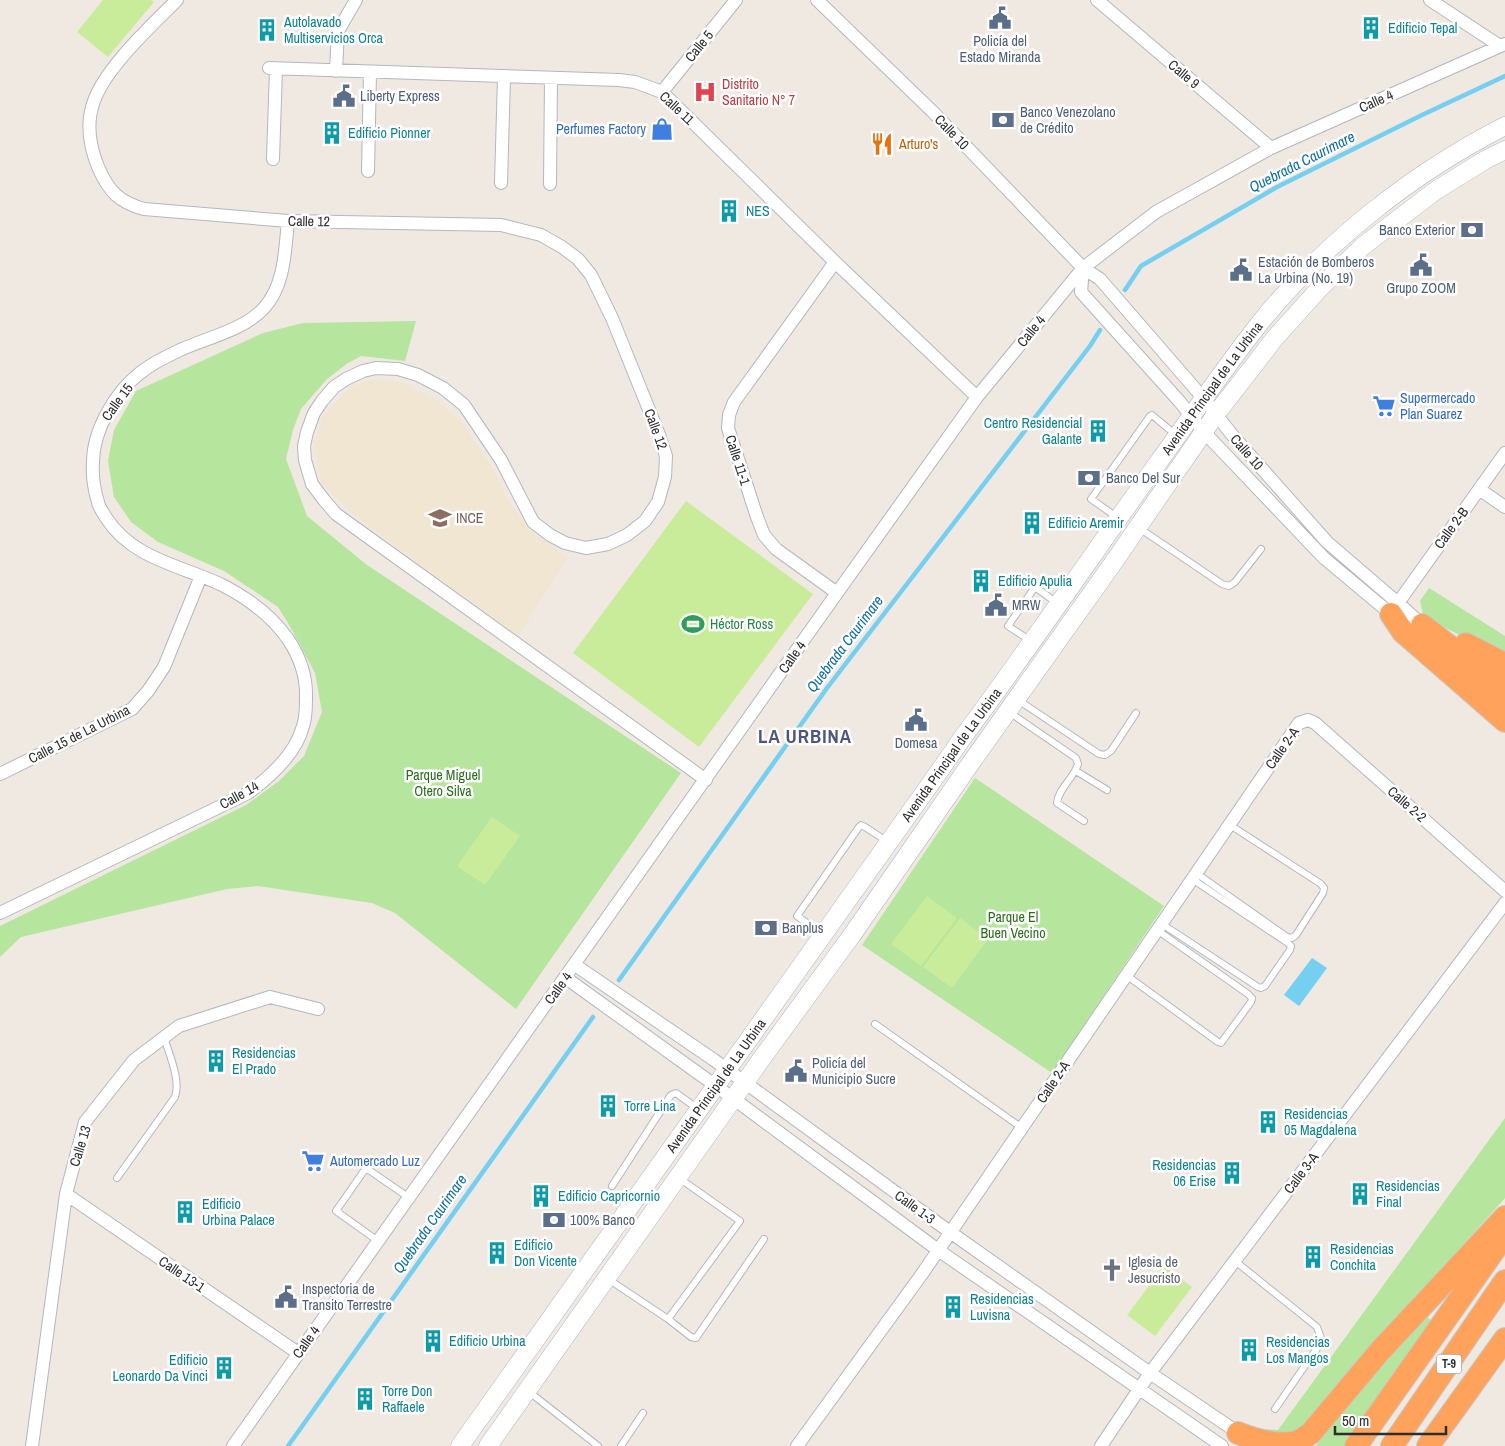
<svg xmlns="http://www.w3.org/2000/svg" width="1505" height="1446" viewBox="0 0 1505 1446" font-family="'Archivo Narrow',sans-serif">
<style>
.education{fill:#f0e6d1}
.green{fill:#b6e59e}
.pitch{fill:#c9ec9a}
.water{fill:#75cff0}
.lines{fill:none;stroke-linecap:round;stroke-linejoin:round}
.stream{stroke:#75cff0;stroke-width:4.5}
.service-casing{stroke:#b4b7c1;stroke-width:8}
.minor-casing{stroke:#b4b7c1;stroke-width:14}
.secondary-casing{stroke:#b4b7c1;stroke-width:19}
.motorway-casing{stroke:#c9c9c9;stroke-width:24}
.service{stroke:#fff;stroke-width:6}
.minor{stroke:#fff;stroke-width:12}
.secondary{stroke:#fff;stroke-width:18}
.motorway{stroke:#ffa35c;stroke-width:22}
.labels{text-anchor:middle;stroke-width:5;stroke-linejoin:round;paint-order:stroke}
.shield{fill:#fff;stroke:#6d6d6d;stroke-width:1}
.shield-label{font-size:12px;font-weight:bold;fill:#2e2e2e}
.culture-label{font-size:14px;fill:#0d838f;stroke:#fff;text-anchor:start}
.service-label{font-size:14px;fill:#4e5e75;stroke:#fff;text-anchor:start}
.street-label{font-size:14px;fill:#2e2e2e;stroke:#fff}
.health-label{font-size:14px;fill:#be3a42;stroke:#fff;text-anchor:start}
.shop-label{font-size:14px;fill:#366cbe;stroke:#fff;text-anchor:start}
.food-label{font-size:14px;fill:#c56008;stroke:#fff;text-anchor:start}
.education-label{font-size:14px;fill:#785e54;stroke:#fff;text-anchor:start}
.leisure-label{font-size:14px;fill:#27864d;stroke:#fff;text-anchor:start}
.park-label{font-size:14px;fill:#2c6e1b;stroke:#fff}
.worship-label{font-size:14px;fill:#5b616d;stroke:#fff;text-anchor:start}
.water-label{font-size:15px;font-style:italic;fill:#0d6fa3;stroke:#fff}
.district-label{font-size:19px;font-weight:bold;letter-spacing:1px;fill:#4d5680;stroke:#fff}
</style>
<rect width="100%" height="100%" fill="#efe9e1"/>
<path class="education" d="M374,379L403,382L434,398L460,420L490,464L507,497L527,528L567,558L518,636L415,561L346,508L321,482L314,441L324,415L350,387Z"/>
<path class="green" d="M416,321L405,361L361,356L348,363L327,379L301,409L293,430L286,459L307,516L367,565L681,773L516,1009L395,913L372,903L258,886L227,889L21,937L0,957V926L246,805L279,781L304,756L322,712L315,673L291,628L278,607L224,571L158,542L131,522L114,497L108,461L114,430L136,391L263,333L303,323Z
M1429,588L1505,636V658L1434,622L1423,614L1420,601Z
M975,778L1164,906L1052,1073L862,945Z
M1505,1118V1198L1344,1377L1298,1434L1287,1438L1251,1428L1278,1430Z
M1425,1316L1436,1323L1350,1446H1316L1326,1431Z"/>
<path class="pitch" d="M103,0H151L154,2L108,57L77,32Z
M686,501L813,594L699,747L573,653Z
M492,817L520,836L485,885L457,866Z
M927,896L957,918L921,966L891,944Z
M960,918L988,939L952,988L923,967Z
M1164,1266L1192,1287L1155,1336L1127,1315Z"/>
<path class="water" d="M1312,958L1327,968L1299,1006L1284,995Z"/>
<g class="lines">
<path class="stream" d="M1125,290L1141,266L1277,187L1422,115L1505,76
M619,980L827,688L1090,346L1100,330
M288,1446L593,1017"/>
<defs>
<path id="service" d="M1118,518L1091,499L1150,416L1152,415L1176,435
M1139,528L1222,584L1229,586L1235,582L1261,549
M1031,641L1008,626L1035,587L1057,603
M1018,700L1099,754L1105,755L1111,751L1136,713
M1009,712L1076,758L1078,764C1074,778 1058,789 1057,803L1084,821
M1076,771L1107,790
M1196,873L1287,937L1292,938L1296,935L1323,893L1324,888L1321,884L1230,825
M1162,924L1258,987L1261,988L1265,986L1290,950L1291,946L1288,943L1192,879
M823,934L797,916L859,827L861,825L865,827L888,842
M1126,975L1218,1042L1221,1043L1251,1002L1252,998L1248,994L1157,930
M875,1024L1022,1128
M117,1178L175,1097C181,1080 169,1054 164,1037
M612,1186L671,1095L676,1093L698,1109
M378,1241L336,1211L366,1168L408,1197
M1235,1261L1317,1327L1321,1338L1318,1347L1275,1409
M608,1279L668,1319L691,1337L696,1338L764,1239
M668,1319L740,1221L679,1178
M528,1391L598,1446
M621,1446L643,1413"/>
<path id="minor" d="M177,0C151,26 103,70 93,104C86,125 90,147 98,167C109,192 119,202 144,209L288,221L501,225L541,235L562,247L578,259L591,275L612,318L658,432L666,456L665,477L658,502L645,521L627,535L608,544L586,548L565,543L550,535L533,522L501,460L464,405L443,388L418,375L398,369L376,368L363,371L346,379L334,387L322,401L314,413L307,432L304,446L305,460L312,484L324,500L336,514L706,780
M817,0L933,112L1083,268L1100,279L1204,399L1233,436L1327,542L1398,603L1422,625
M1097,0L1271,148
M1430,0L1500,46
M269,68L619,80L635,82L662,92L835,262L977,397
M336,71L338,31L356,0
M662,92L736,0
M273,159L276,69
M368,171L370,72
M501,183L504,77
M550,184L551,78
M835,262L734,402L729,415L728,428L757,517L764,535L776,549L837,593
M1083,268L1081,292L1180,402L1204,432L1324,558L1391,614
M1479,489L1505,507
M1398,603L1505,453
M0,774L132,709L148,691L164,667L201,576
M0,913L248,793C270,777 296,754 303,726C306,718 306,708 306,699C307,676 300,657 288,639C271,615 246,597 220,584C181,566 132,558 107,519C104,514 99,508 98,502C94,489 92,476 93,462C93,431 115,392 140,373C151,364 165,357 178,351C205,338 243,331 264,308C285,285 285,250 288,221
M575,965L714,1060L950,1232L1150,1373L1243,1436
M566,978L734,1099L938,1250L1222,1446
M66,1194L298,1353
M32,1446L66,1194L85,1122L134,1060L179,1026L270,997L318,1009
M233,1446L837,593L977,397L1083,268L1156,212L1271,148L1505,44
M797,1446L922,1274L1299,723L1308,720L1315,723L1505,891
M1101,1446L1150,1373L1505,903"/>
<g id="secondary">
<path id="s1" d="M460,1446L938,773L963,737C1031,646 1094,552 1160,460C1194,413 1227,364 1263,319C1329,239 1413,173 1505,126"/>
<path d="M488,1446L760,1061L852,935L973,760L1111,566L1216,414L1255,364L1274,339L1320,288L1363,246L1435,191L1485,160L1505,150"/>
</g>
<path id="motorway" d="M1391,614L1403,632L1505,721
M1422,625L1462,656L1498,680
M1466,644L1505,664
M1475,679L1505,700
M1238,1433C1255,1440 1278,1446 1297,1442C1302,1439 1307,1436 1311,1433L1380,1351L1505,1217
M1356,1446L1505,1235
M1392,1446L1505,1281
M1428,1446L1505,1339"/>
</defs>
<use href="#service" class="service-casing"/>
<use href="#minor" class="minor-casing"/>
<use href="#secondary" class="secondary-casing"/>
<use href="#motorway" class="motorway-casing"/>
<use href="#service" class="service"/>
<use href="#minor" class="minor"/>
<use href="#secondary" class="secondary"/>
<use href="#motorway" class="motorway"/>
</g>
<defs>
<symbol id="civic-bare" viewBox="-9 -9 18 18"><path d="M-.6-6.5H3V-4.5H.6V-3L4-1V1h2V6H-6V1h2V-1L-.6-3ZM-1.2 2.5V6h2.4V2.5Z" fill="#5c6f8a" stroke="#fff" stroke-width="2.5" paint-order="stroke"/></symbol>
<symbol id="building-bare" viewBox="-9 -9 18 18"><path d="M-4-6H4V6H1V3H-1V6H-4ZM-2.5-4.3h1.7v1.8h-1.7ZM.8-4.3h1.7v1.8H.8ZM-2.5-1h1.7V.8h-1.7ZM.8-1h1.7V.8H.8Z" fill="#0f9aa8" stroke="#fff" stroke-width="2.5" paint-order="stroke"/></symbol>
<symbol id="hospital-bare" viewBox="-9 -9 18 18"><path d="M-5-5h3v3.5h4V-5h3V5h-3V1.5h-4V5h-3Z" fill="#e0444e" stroke="#fff" stroke-width="2.5" paint-order="stroke"/></symbol>
<symbol id="bank-bare" viewBox="-9 -9 18 18"><path d="M-6-4H6V4H-6ZM0-2.3a2.3 2.3 0 1 0 0 4.6a2.3 2.3 0 1 0 0-4.6Z" fill="#5c6f8a" stroke="#fff" stroke-width="2.5" paint-order="stroke"/></symbol>
<symbol id="shop-bare" viewBox="-9 -9 18 18"><path d="M-5-2.5h2.3a2.7 3.5 0 0 1 5.4 0H5L5.5 6h-11ZM-1.5-2.5h3a1.5 2.3 0 0 0-3 0Z" fill="#3f7fe0" stroke="#fff" stroke-width="2.5" paint-order="stroke"/></symbol>
<symbol id="restaurant-bare" viewBox="-9 -9 18 18"><path d="M-5-6h1v4h1v-4h1v4h1v-4h1v5L-1.5 .5V6h-2V.5L-5-1ZM5-6V6H3V1.5H1.5Q1.5-4 5-6Z" fill="#e8710a" stroke="#fff" stroke-width="2.5" paint-order="stroke"/></symbol>
<symbol id="supermarket-bare" viewBox="-9 -9 18 18"><path d="M-6-5.5h2.5l.6 2H6L4.5 2H-2.5L-4.4-4H-6ZM-1.5 3.2a1.3 1.3 0 1 0 .1 0ZM3 3.2a1.3 1.3 0 1 0 .1 0Z" fill="#3f7fe0" stroke="#fff" stroke-width="2.5" paint-order="stroke"/></symbol>
<symbol id="university-bare" viewBox="-9 -9 18 18"><path d="M0-5L7-2L0 1L-7-2ZM-4 1L0 2.5L4 1V4Q0 6-4 4Z" fill="#8d6e63" stroke="#fff" stroke-width="2.5" paint-order="stroke"/></symbol>
<symbol id="stadium-bare" viewBox="-9 -9 18 18"><path d="M0-5a6.5 5 0 1 0 0 10a6.5 5 0 1 0 0-10ZM-3.5-1.8h7v3.6h-7Z" fill="#2e9e5b" stroke="#fff" stroke-width="2.5" paint-order="stroke"/></symbol>
<symbol id="church-bare" viewBox="-9 -9 18 18"><path d="M-1.2-6h2.4v3.5h3.3v2.4h-3.3V6h-2.4V-.1h-3.3v-2.4h3.3Z" fill="#6b7280" stroke="#fff" stroke-width="2.5" paint-order="stroke"/></symbol>
</defs>
<g fill-rule="evenodd">
<use href="#civic-bare" x="984" y="2" width="32" height="32"/>
<use href="#building-bare" x="1355" y="12" width="32" height="32"/>
<use href="#building-bare" x="251" y="14" width="32" height="32"/>
<use href="#hospital-bare" x="689" y="76" width="32" height="32"/>
<use href="#civic-bare" x="328" y="80" width="32" height="32"/>
<use href="#bank-bare" x="987" y="104" width="32" height="32"/>
<use href="#shop-bare" x="646" y="113" width="32" height="32"/>
<use href="#building-bare" x="316" y="117" width="32" height="32"/>
<use href="#restaurant-bare" x="866" y="128" width="32" height="32"/>
<use href="#building-bare" x="713" y="195" width="32" height="32"/>
<use href="#bank-bare" x="1456" y="214" width="32" height="32"/>
<use href="#civic-bare" x="1405" y="249" width="32" height="32"/>
<use href="#civic-bare" x="1225" y="254" width="32" height="32"/>
<use href="#supermarket-bare" x="1368" y="390" width="32" height="32"/>
<use href="#building-bare" x="1082" y="415" width="32" height="32"/>
<use href="#bank-bare" x="1073" y="462" width="32" height="32"/>
<use href="#university-bare" x="424" y="502" width="32" height="32"/>
<use href="#building-bare" x="1016" y="507" width="32" height="32"/>
<use href="#building-bare" x="965" y="565" width="32" height="32"/>
<use href="#civic-bare" x="980" y="589" width="32" height="32"/>
<use href="#stadium-bare" x="677" y="608" width="32" height="32"/>
<use href="#civic-bare" x="900" y="704" width="32" height="32"/>
<use href="#bank-bare" x="750" y="912" width="32" height="32"/>
<use href="#building-bare" x="200" y="1045" width="32" height="32"/>
<use href="#civic-bare" x="780" y="1055" width="32" height="32"/>
<use href="#building-bare" x="592" y="1090" width="32" height="32"/>
<use href="#building-bare" x="1252" y="1106" width="32" height="32"/>
<use href="#supermarket-bare" x="297" y="1145" width="32" height="32"/>
<use href="#building-bare" x="1216" y="1157" width="32" height="32"/>
<use href="#building-bare" x="1344" y="1178" width="32" height="32"/>
<use href="#building-bare" x="525" y="1180" width="32" height="32"/>
<use href="#building-bare" x="169" y="1196" width="32" height="32"/>
<use href="#bank-bare" x="538" y="1204" width="32" height="32"/>
<use href="#building-bare" x="481" y="1237" width="32" height="32"/>
<use href="#building-bare" x="1297" y="1241" width="32" height="32"/>
<use href="#church-bare" x="1096" y="1254" width="32" height="32"/>
<use href="#civic-bare" x="270" y="1281" width="32" height="32"/>
<use href="#building-bare" x="937" y="1291" width="32" height="32"/>
<use href="#building-bare" x="417" y="1325" width="32" height="32"/>
<use href="#building-bare" x="1233" y="1334" width="32" height="32"/>
<use href="#building-bare" x="208" y="1352" width="32" height="32"/>
<use href="#building-bare" x="349" y="1383" width="32" height="32"/>
</g>
<g class="labels">
<rect class="shield" x="1436.5" y="1354.5" width="25" height="19" rx="4"/>
<g class="shield-label">
<text x="1449" y="1368">T-9</text>
</g>
<g class="culture-label">
<text x="284" y="27">Autolavado<tspan x="284" dy="16">Multiservicios Orca</tspan></text>
<text x="1388" y="33">Edificio Tepal</text>
<text x="348" y="138">Edificio Pionner</text>
<text x="746" y="216">NES</text>
<text x="1082" y="428" text-anchor="end">Centro Residencial<tspan x="1082" dy="16">Galante</tspan></text>
<text x="1048" y="528">Edificio Aremir</text>
<text x="998" y="586">Edificio Apulia</text>
<text x="232" y="1058">Residencias<tspan x="232" dy="16">El Prado</tspan></text>
<text x="624" y="1111">Torre Lina</text>
<text x="1284" y="1119">Residencias<tspan x="1284" dy="16">05 Magdalena</tspan></text>
<text x="1216" y="1170" text-anchor="end">Residencias<tspan x="1216" dy="16">06 Erise</tspan></text>
<text x="1376" y="1191">Residencias<tspan x="1376" dy="16">Final</tspan></text>
<text x="558" y="1201">Edificio Capricornio</text>
<text x="202" y="1209">Edificio<tspan x="202" dy="16">Urbina Palace</tspan></text>
<text x="514" y="1250">Edificio<tspan x="514" dy="16">Don Vicente</tspan></text>
<text x="1330" y="1254">Residencias<tspan x="1330" dy="16">Conchita</tspan></text>
<text x="970" y="1304">Residencias<tspan x="970" dy="16">Luvisna</tspan></text>
<text x="449" y="1346">Edificio Urbina</text>
<text x="1266" y="1347">Residencias<tspan x="1266" dy="16">Los Mangos</tspan></text>
<text x="208" y="1365" text-anchor="end">Edificio<tspan x="208" dy="16">Leonardo Da Vinci</tspan></text>
<text x="382" y="1396">Torre Don<tspan x="382" dy="16">Raffaele</tspan></text>
</g>
<g class="service-label">
<text x="1000" y="46" text-anchor="middle">Policía del<tspan x="1000" dy="16">Estado Miranda</tspan></text>
<text x="360" y="101">Liberty Express</text>
<text x="1020" y="117">Banco Venezolano<tspan x="1020" dy="16">de Crédito</tspan></text>
<text x="1455" y="235" text-anchor="end">Banco Exterior</text>
<text x="1258" y="267">Estación de Bomberos<tspan x="1258" dy="16">La Urbina (No. 19)</tspan></text>
<text x="1421" y="293" text-anchor="middle">Grupo ZOOM</text>
<text x="1106" y="483">Banco Del Sur</text>
<text x="1012" y="610">MRW</text>
<text x="916" y="748" text-anchor="middle">Domesa</text>
<text x="782" y="933">Banplus</text>
<text x="812" y="1068">Policía del<tspan x="812" dy="16">Municipio Sucre</tspan></text>
<text x="570" y="1225">100% Banco</text>
<text x="302" y="1294">Inspectoria de<tspan x="302" dy="16">Transito Terrestre</tspan></text>
</g>
<g class="street-label">
<text transform="translate(699 46) rotate(-51)" y="5">Calle 5</text>
<text transform="translate(1184 74) rotate(40)" y="5">Calle 9</text>
<text transform="translate(1376 101) rotate(-24)" y="5">Calle 4</text>
<text transform="translate(677 108) rotate(43)" y="5">Calle 11</text>
<text transform="translate(952 132) rotate(46)" y="5">Calle 10</text>
<text transform="translate(309 221) rotate(1)" y="5">Calle 12</text>
<text transform="translate(1031 331) rotate(-51)" y="5">Calle 4</text>
<text dy="5" stroke="none"><textPath href="#s1" startOffset="1298">Avenida Principal de La Urbina</textPath></text>
<text transform="translate(117 402) rotate(-54)" y="5">Calle 15</text>
<text transform="translate(656 429) rotate(70)" y="5">Calle 12</text>
<text transform="translate(1247 452) rotate(49)" y="5">Calle 10</text>
<text transform="translate(738 460) rotate(72)" y="5">Calle 11-1</text>
<text transform="translate(1451 528) rotate(-54)" y="5">Calle 2-B</text>
<text transform="translate(792 657) rotate(-55)" y="5">Calle 4</text>
<text transform="translate(79 734) rotate(-27)" y="5">Calle 15 de La Urbina</text>
<text transform="translate(1282 748) rotate(-55)" y="5">Calle 2-A</text>
<text dy="5" stroke="none"><textPath href="#s1" startOffset="848">Avenida Principal de La Urbina</textPath></text>
<text transform="translate(239 795) rotate(-29)" y="5">Calle 14</text>
<text transform="translate(1407 804) rotate(41)" y="5">Calle 2-2</text>
<text transform="translate(558 988) rotate(-54)" y="5">Calle 4</text>
<text transform="translate(1053 1082) rotate(-56)" y="5">Calle 2-A</text>
<text dy="5" stroke="none"><textPath href="#s1" startOffset="442">Avenida Principal de La Urbina</textPath></text>
<text transform="translate(80 1146) rotate(-73)" y="5">Calle 13</text>
<text transform="translate(1301 1173) rotate(-53)" y="5">Calle 3-A</text>
<text transform="translate(915 1207) rotate(36)" y="5">Calle 1-3</text>
<text transform="translate(182 1274) rotate(34)" y="5">Calle 13-1</text>
<text transform="translate(306 1342) rotate(-55)" y="5">Calle 4</text>
</g>
<g class="health-label">
<text x="722" y="89">Distrito<tspan x="722" dy="16">Sanitario N° 7</tspan></text>
</g>
<g class="shop-label">
<text x="646" y="134" text-anchor="end">Perfumes Factory</text>
<text x="1400" y="403">Supermercado<tspan x="1400" dy="16">Plan Suarez</tspan></text>
<text x="330" y="1166">Automercado Luz</text>
</g>
<g class="food-label">
<text x="899" y="149">Arturo's</text>
</g>
<g class="education-label">
<text x="456" y="523">INCE</text>
</g>
<g class="leisure-label">
<text x="710" y="629">Héctor Ross</text>
</g>
<g class="park-label">
<text x="443" y="780">Parque Miguel<tspan x="443" dy="16">Otero Silva</tspan></text>
<text x="1013" y="922">Parque El<tspan x="1013" dy="16">Buen Vecino</tspan></text>
</g>
<g class="worship-label">
<text x="1128" y="1267">Iglesia de<tspan x="1128" dy="16">Jesucristo</tspan></text>
</g>
<g class="water-label">
<text transform="translate(1302 162) rotate(-27)" y="5">Quebrada Caurimare</text>
<text transform="translate(845 644) rotate(-53)" y="5">Quebrada Caurimare</text>
<text transform="translate(430 1224) rotate(-55)" y="5">Quebrada Caurimare</text>
</g>
<g class="district-label">
<text x="805" y="743">LA URBINA</text>
</g>
</g>
<path d="M1335 1426v8h111v-8" fill="none" stroke="#2e2e2e" stroke-width="2.5"/>
<text x="1342" y="1426" font-size="15" fill="#2e2e2e" stroke="#ffffff" stroke-width="4" paint-order="stroke">50 m</text>
</svg>
